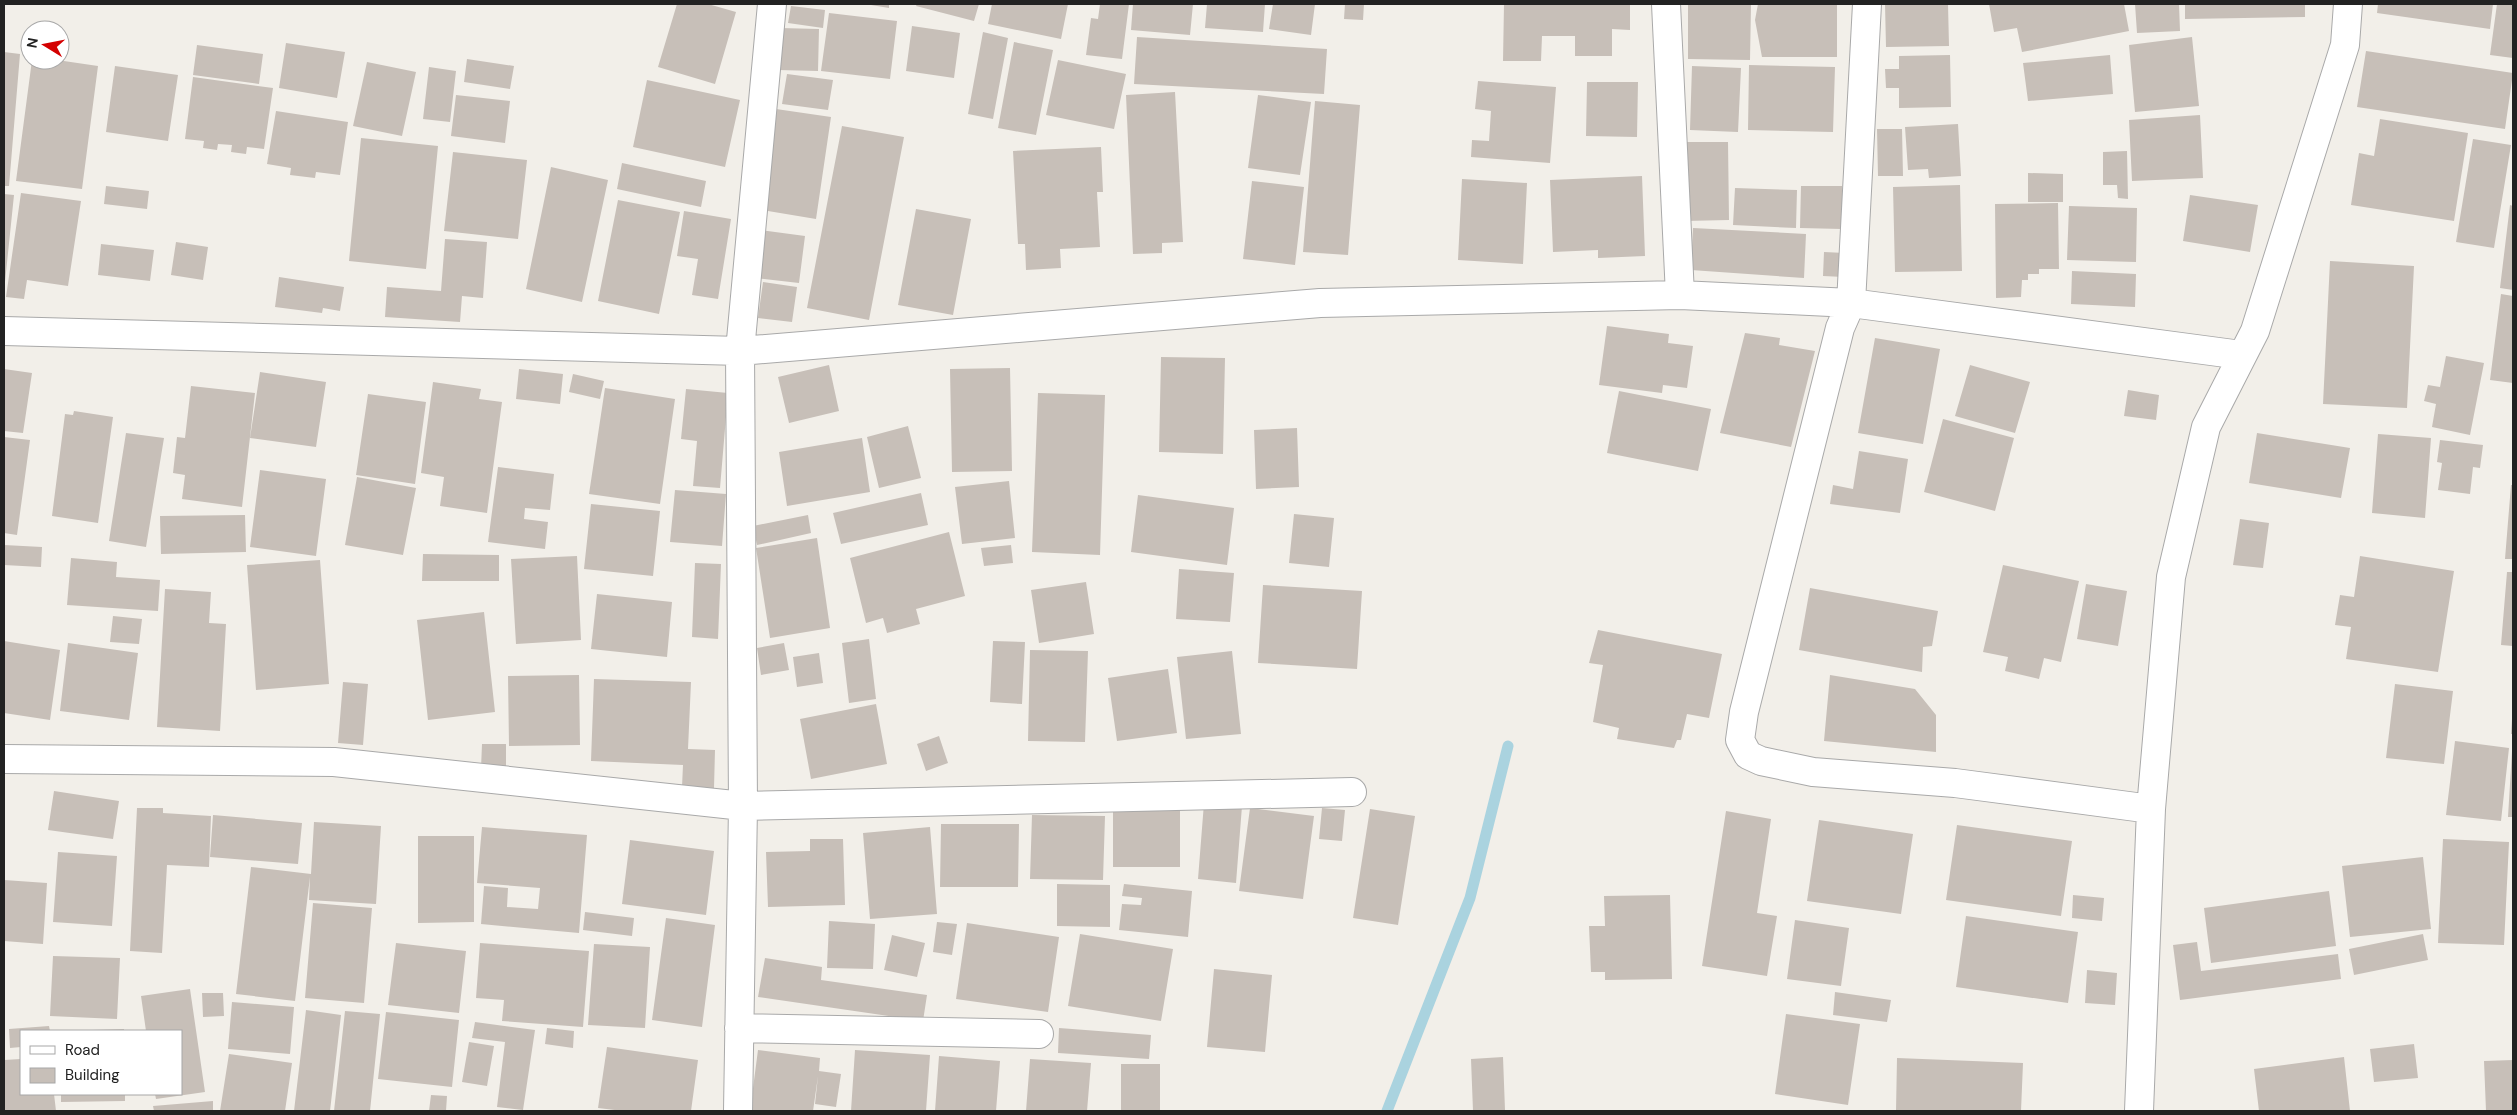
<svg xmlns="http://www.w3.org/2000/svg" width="2517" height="1115" viewBox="0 0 2517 1115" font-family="'DM Sans',sans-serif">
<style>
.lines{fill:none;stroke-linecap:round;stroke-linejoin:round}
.stream{stroke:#aad3df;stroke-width:11}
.building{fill:#c7bfb8}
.minor-casing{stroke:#a9a9a9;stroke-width:30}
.minor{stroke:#fff;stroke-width:28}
</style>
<rect width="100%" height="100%" fill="#f2efe9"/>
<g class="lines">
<path class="stream" d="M1387,1111L1470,898L1508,746"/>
</g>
<path class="building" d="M677,4H708L736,12L715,84L658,67Z
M865,4H889V8Z
M917,4H979L974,21L916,6Z
M992,4H1068L1061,39L988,24Z
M1100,4H1129L1122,59L1086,55L1091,18L1098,19Z
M1133,4H1193L1190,35L1131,30Z
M1207,4H1265L1263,32L1205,28Z
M1273,4H1315L1311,35L1269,29Z
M1345,4H1364L1363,20L1344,19Z
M1504,4H1630V30L1612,29V56H1575V36H1542L1541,61H1503Z
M1688,4H1751L1750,60L1688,59Z
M1758,4H1837V57H1762L1755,20Z
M1885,4H1948L1949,46L1886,47Z
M1989,4H2124L2129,31L2022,52L2017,28L1994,32Z
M2135,4H2179L2180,31L2137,33Z
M2185,4H2305V17L2185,19Z
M2378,4H2493L2490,29L2377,13Z
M2497,4H2513V58L2490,55Z
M791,6L825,10L823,28L788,23Z
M829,13L897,21L890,79L821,71Z
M912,26L960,33L954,78L906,71Z
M780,28L819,29L818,71L778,70Z
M983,32L1008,38L993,119L968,114Z
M1137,37L1327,49L1324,94L1134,84Z
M2192,37L2199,106L2135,112L2129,45Z
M1014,42L1053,50L1036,135L998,128Z
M286,43L345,52L337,98L279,88Z
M197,45L263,54L259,84L193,75Z
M2366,51L2513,73L2505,129L2357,107Z
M4,52L20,54L9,186H4Z
M1950,55L1951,107L1899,108V88H1886L1885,69H1899V56Z
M2110,55L2113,94L2028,101L2023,63Z
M467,59L514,66L510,89L464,82Z
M32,60H57L98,66L82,189L16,181Z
M1058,60L1126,74L1114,129L1046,115Z
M367,62L416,72L402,136L353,126Z
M1749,65L1835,67L1833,132L1748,130Z
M115,66L178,75L168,141L106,132Z
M1692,66L1741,68L1738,132L1690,130Z
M429,67L456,71L450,122L423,119Z
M787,74L833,80L828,110L782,104Z
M193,77L273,88L264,149L247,147L246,154L231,152L232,145L218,144L217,150L203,148L204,141L185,139Z
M647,80L740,100L725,167L633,147Z
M1478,81L1556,87L1550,163L1471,157L1472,140L1489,141L1491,111L1475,109Z
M1587,82H1638L1637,137L1586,136Z
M1175,92L1183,242L1162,243V253L1133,254L1126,95Z
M456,95L510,101L505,143L451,136Z
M1258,95L1311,102L1300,175L1248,168Z
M1315,101L1360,105L1348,255L1303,252Z
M776,109L831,117L816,219L762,210Z
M276,111L348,122L340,175L316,172L315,178L290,175L291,168L267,164Z
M2200,115L2203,178L2132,181L2129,120Z
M2380,119L2468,133L2454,221L2351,205L2359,153L2374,156Z
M1958,124L1961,176L1929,178L1928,169L1908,170L1905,127Z
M842,126L904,137L869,320L807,308Z
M1877,129H1902L1903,176H1878Z
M361,138L438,146L426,269L349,261Z
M2473,139L2511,145L2494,248L2456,242Z
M1682,142H1728L1729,220L1684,221Z
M1101,147L1103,192H1097L1100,247L1060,249L1061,268L1026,270L1025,244H1018L1013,151Z
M2127,151L2128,199L2118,198L2117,185H2103V152Z
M453,152L527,160L518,239L444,231Z
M622,163L706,181L701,207L617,189Z
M551,167L608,180L582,302L526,289Z
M2028,173L2063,174V202H2028Z
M1642,176L1645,256L1598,258V250L1553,252L1550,180Z
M1462,179L1527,183L1523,264L1458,260Z
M1252,181L1304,187L1295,265L1243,259Z
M1960,185L1962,271L1895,272L1893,187Z
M106,186L149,191L147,209L104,204Z
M1801,186H1842V229L1800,228Z
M1735,188L1797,190L1796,228L1733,225Z
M21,193L81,201L68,286L27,280L24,299L6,297Z
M4,194L14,195L5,282H4Z
M2190,195L2258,205L2250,252L2183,241Z
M618,200L680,212L659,314L598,301Z
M2058,203L2059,269H2039V274H2028V280H2022L2021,297L1996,298L1995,204Z
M2510,205L2513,206V290L2500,288Z
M2069,206L2137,208L2136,262L2067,260Z
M916,209L971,219L953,315L898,305Z
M684,211L731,219L718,299L692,295L698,259L677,256Z
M1693,228L1806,234L1804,278L1691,270Z
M761,230L805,236L799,283L755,278Z
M445,239L487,242L483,298L462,296L460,322L385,317L387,287L441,291Z
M176,242L208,247L203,280L171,275Z
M101,244L154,250L150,281L98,275Z
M1824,252L1845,253L1844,277L1823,276Z
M2330,261L2414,266L2407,408L2323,404Z
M2072,271L2136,274L2135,307L2071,304Z
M279,277L344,287L340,311L323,308L322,313L275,307Z
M763,282L797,287L792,322L758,318Z
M2501,294L2513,296V383L2490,380Z
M1607,326L1669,334L1668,343L1693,346L1687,388L1663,385L1662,393L1599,385Z
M1745,333L1780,338L1779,345L1815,351L1791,447L1720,433Z
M1875,338L1940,349L1923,444L1858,433Z
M2446,356L2484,363L2470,435L2432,427L2436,404L2424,401L2428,385L2440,387Z
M1161,357L1225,358L1223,454L1159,452Z
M829,365L839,411L789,423L778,377Z
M1970,365L2030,382L2015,433L1955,416Z
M1010,368L1012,471L952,472L950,369Z
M4,369L32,373L23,433L4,431Z
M519,369L563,374L560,404L516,399Z
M260,372L326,382L316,447L250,438Z
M573,374L604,381L600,399L569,392Z
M433,382L481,389L479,399L502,402L487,513L440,506L444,477L421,473Z
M191,386L255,393L242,507L182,499L185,475L173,473L177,437L185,438Z
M605,388L675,399L660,504L589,494Z
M686,389L728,393L720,488L693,486L697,441L681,439Z
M2128,390L2159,395L2156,420L2124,416Z
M1619,391L1711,409L1698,471L1607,453Z
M1038,393L1105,395L1100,555L1032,552Z
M368,394L426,402L415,484L356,475Z
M74,411L113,417L98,523L52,516L65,414L73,415Z
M1943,419L2014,438L1995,511L1924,492Z
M908,426L921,478L879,488L867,437Z
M1297,428L1299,487L1256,489L1254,430Z
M126,433L164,438L146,547L109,541Z
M2257,433L2350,448L2341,498L2249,483Z
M2378,434L2431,438L2425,518L2372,513Z
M4,437L30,440L17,535L4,533Z
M862,438L870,492L787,506L779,452Z
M2440,440L2483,445L2480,468L2473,467L2470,494L2438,490L2442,463L2437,462Z
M1859,451L1908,459L1900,513L1830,504L1833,485L1853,489Z
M498,467L554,474L550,510L525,508L524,519L548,522L545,549L488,542Z
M260,470L326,479L316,556L250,547Z
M357,477L416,488L403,555L345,545Z
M1009,481L1015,538L962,544L955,487Z
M2511,485H2513V559H2505Z
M675,490L726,494L722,546L670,542Z
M921,493L928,525L841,544L833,513Z
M1138,495L1234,508L1227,565L1131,552Z
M591,504L660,511L653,576L584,569Z
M1294,514L1334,518L1329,567L1289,563Z
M245,515L246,552L161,554L160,516Z
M808,515L811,533L757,545L753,526Z
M2240,519L2269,523L2263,568L2233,565Z
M949,532L965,596L916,609L920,624L887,633L883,618L866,623L850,558Z
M817,538L830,628L770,638L756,548Z
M4,545L42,547L41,567L4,565Z
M1011,545L1013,563L984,566L981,548Z
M423,554L499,555V581H422Z
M577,556L581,640L516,644L511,559Z
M2360,556L2454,571L2438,672L2346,659L2351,627L2335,625L2340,595L2354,597Z
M71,558L117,562L116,577L160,580L158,611L67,605Z
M320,560L329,684L256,690L247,565Z
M695,563L721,564L718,639L692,637Z
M2003,565L2079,581L2061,662L2044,658L2039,679L2005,671L2008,657L1983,652Z
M1179,569L1234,573L1230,622L1176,619Z
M2507,572H2513V646L2501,645Z
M1086,582L1094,634L1039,643L1031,590Z
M2086,584L2127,591L2118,646L2077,639Z
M1263,585L1362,591L1357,669L1258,663Z
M1810,588L1938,611L1932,646L1923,647L1922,672L1799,650Z
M165,589L211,592L209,623L226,624L220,731L157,727Z
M597,594L672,602L667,657L591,649Z
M484,612L495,712L428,720L417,620Z
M113,616L142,619L139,644L110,642Z
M1598,630L1722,654L1709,718L1687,714L1681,740H1677L1674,748L1617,739L1619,728L1593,722L1603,665L1589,663Z
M869,639L876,699L849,703L842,643Z
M4,641L60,650L50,720L4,713Z
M993,641L1025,642L1022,704L990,702Z
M68,643L138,653L129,720L60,711Z
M784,643L789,670L761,675L757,648Z
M1030,650L1088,651L1085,742L1028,741Z
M1232,651L1241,734L1186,739L1177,657Z
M819,653L823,683L797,687L793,657Z
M1168,669L1177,733L1117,741L1108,678Z
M579,675L580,745L509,746L508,676Z
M1830,675L1915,689L1936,715V752L1824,741Z
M594,679L691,682L688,749L715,750L714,788L682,787L683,765L591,761Z
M343,682L368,684L363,745L338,743Z
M2395,684L2453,691L2444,764L2386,758Z
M876,704L887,764L811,779L800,719Z
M2512,719H2513V734H2511Z
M939,736L948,763L926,771L917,744Z
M2455,741L2509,748L2501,821L2446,815Z
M482,744H506V769H481Z
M2512,751H2513V817H2508Z
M54,791L119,801L113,839L48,830Z
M1113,801H1180V867H1113Z
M1204,803L1242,806L1236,883L1198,879Z
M137,808H163V813L211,816L209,867L167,865L162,953L130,951Z
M1250,808L1314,816L1303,899L1239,891Z
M1322,808L1345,810L1342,841L1319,839Z
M1370,809L1415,816L1398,925L1353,918Z
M1726,811L1771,819L1757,913L1777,916L1767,976L1702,966Z
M213,815L302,823L298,864L210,857Z
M1032,815L1105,816L1103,880L1030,879Z
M1819,820L1913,834L1901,914L1807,901Z
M314,822L381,826L376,904L309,900L310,877L295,1001L236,994L251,867L311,874Z
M941,824H1019L1018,887H940Z
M1957,825L2072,841L2061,916L1946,900Z
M482,827L587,835L579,933L481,924L484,886L508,888L507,907L538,909L540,888L477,883Z
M930,827L937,914L870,919L863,833Z
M418,836H474V922L418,923Z
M810,839H843L845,905L768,907L766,852L810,851Z
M2443,839L2509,842L2504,945L2438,943Z
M630,840L714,851L706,915L622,904Z
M58,852L117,856L112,926L53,922Z
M2423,857L2431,929L2350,937L2342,866Z
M4,880L47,883L43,944L4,941Z
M1057,884L1110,885V927L1057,926Z
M1124,884L1192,891L1188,937L1119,930L1122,904L1141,905L1142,898L1122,896Z
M2329,891L2336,946L2211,963L2204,908Z
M1670,895L1672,979L1605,980V972H1591L1589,926H1605L1604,896Z
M2073,895L2104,898L2102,921L2072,918Z
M313,903L372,908L364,1003L305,998Z
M585,912L634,918L632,936L583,930Z
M1966,916L2078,932L2068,1003L1956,987Z
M666,918L715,925L702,1027L652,1020Z
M1795,920L1849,928L1841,986L1787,979Z
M829,921L875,924L873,969L827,968Z
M937,922L957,924L952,955L933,952Z
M967,923L1059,937L1048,1012L956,999Z
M1080,934L1173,949L1161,1021L1068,1006Z
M2423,934L2428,960L2354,975L2349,949Z
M892,935L925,943L917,977L884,970Z
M2197,942L2201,971L2338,954L2341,979L2180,1000L2173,945Z
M396,943L466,951L459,1013L388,1005Z
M480,943L589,951L583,1027L502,1021L504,1000L476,998Z
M594,944L650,947L645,1028L588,1025Z
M53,956L120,958L117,1019L50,1016Z
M765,958L822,967L821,980L927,995L923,1021L758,997Z
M1214,969L1272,975L1265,1052L1207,1047Z
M2087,970L2117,973L2115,1005L2085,1003Z
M190,989L205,1092L156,1099L155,1094H181V1031H146L141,996Z
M1835,992L1891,1000L1887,1022L1833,1015Z
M202,993H223L224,1016L203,1017Z
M232,1002L294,1007L290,1054L228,1049Z
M306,1010L341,1015L330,1111H294Z
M345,1011L380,1014L370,1111H334Z
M386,1012L459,1020L452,1087L378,1079Z
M1786,1014L1860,1024L1848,1105L1775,1094Z
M475,1022L535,1030L523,1110L497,1107L505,1042L472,1038Z
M49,1026L50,1031H21V1047L10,1048L9,1029Z
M547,1028L574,1031L573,1048L545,1044Z
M1059,1028L1151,1035L1149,1059L1058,1053Z
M124,1029V1031H92V1030Z
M469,1042L494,1046L487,1086L462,1082Z
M2414,1044L2418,1078L2374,1082L2370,1049Z
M607,1047L698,1060L691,1111H623L598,1108Z
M758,1050L820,1058L819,1071L841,1074L836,1107L815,1104L818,1076L813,1111H750Z
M855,1050L930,1055L926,1111H851Z
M229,1054L292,1063L285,1111H220Z
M939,1056L1000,1061L996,1111H935Z
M1503,1057L1505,1110L1473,1111L1471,1059Z
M2344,1057L2350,1111H2259L2254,1069Z
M1897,1058L2023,1063L2021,1111H1896Z
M21,1059V1094H54L56,1111H4V1060Z
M1030,1059L1091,1063L1087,1111H1026Z
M2513,1060V1111H2486L2484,1061Z
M1121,1064H1160V1111H1121Z
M61,1094H125V1101L61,1102Z
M431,1095L447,1096L446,1111H429Z
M213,1101V1111H154L153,1106Z"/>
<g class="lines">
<defs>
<path id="minor" d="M1666,4L1680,295
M1867,4L1851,303L1840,328L1744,712L1740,740L1748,755L1761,761L1813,772L1955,783L2151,809
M4,331L740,351L1320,303L1680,295L1851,303L2241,355
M4,759L334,762L743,806L1352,792
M739,1028L1039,1034
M738,1111L743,806L740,351L772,4
M2139,1111L2151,809L2171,577L2206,427L2255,331L2345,45L2348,4"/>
</defs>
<use href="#minor" class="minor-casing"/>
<use href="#minor" class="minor"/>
</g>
<rect width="2517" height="1115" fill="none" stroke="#222222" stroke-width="10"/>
<rect x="20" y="1030" width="162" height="65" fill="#ffffff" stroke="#a7a7a7"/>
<rect x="30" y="1046" width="25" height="8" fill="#ffffff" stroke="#a7a7a7"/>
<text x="65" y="1055" font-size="15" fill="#222222">Road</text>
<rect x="30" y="1068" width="25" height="15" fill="#c7bfb8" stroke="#a7a7a7"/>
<text x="65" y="1080" font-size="15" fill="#222222">Building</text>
<g transform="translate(45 45) rotate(280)"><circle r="24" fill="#ffffff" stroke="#a7a7a7"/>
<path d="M0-4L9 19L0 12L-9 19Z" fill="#d40000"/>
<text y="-8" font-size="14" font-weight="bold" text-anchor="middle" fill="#222222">N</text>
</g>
</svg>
